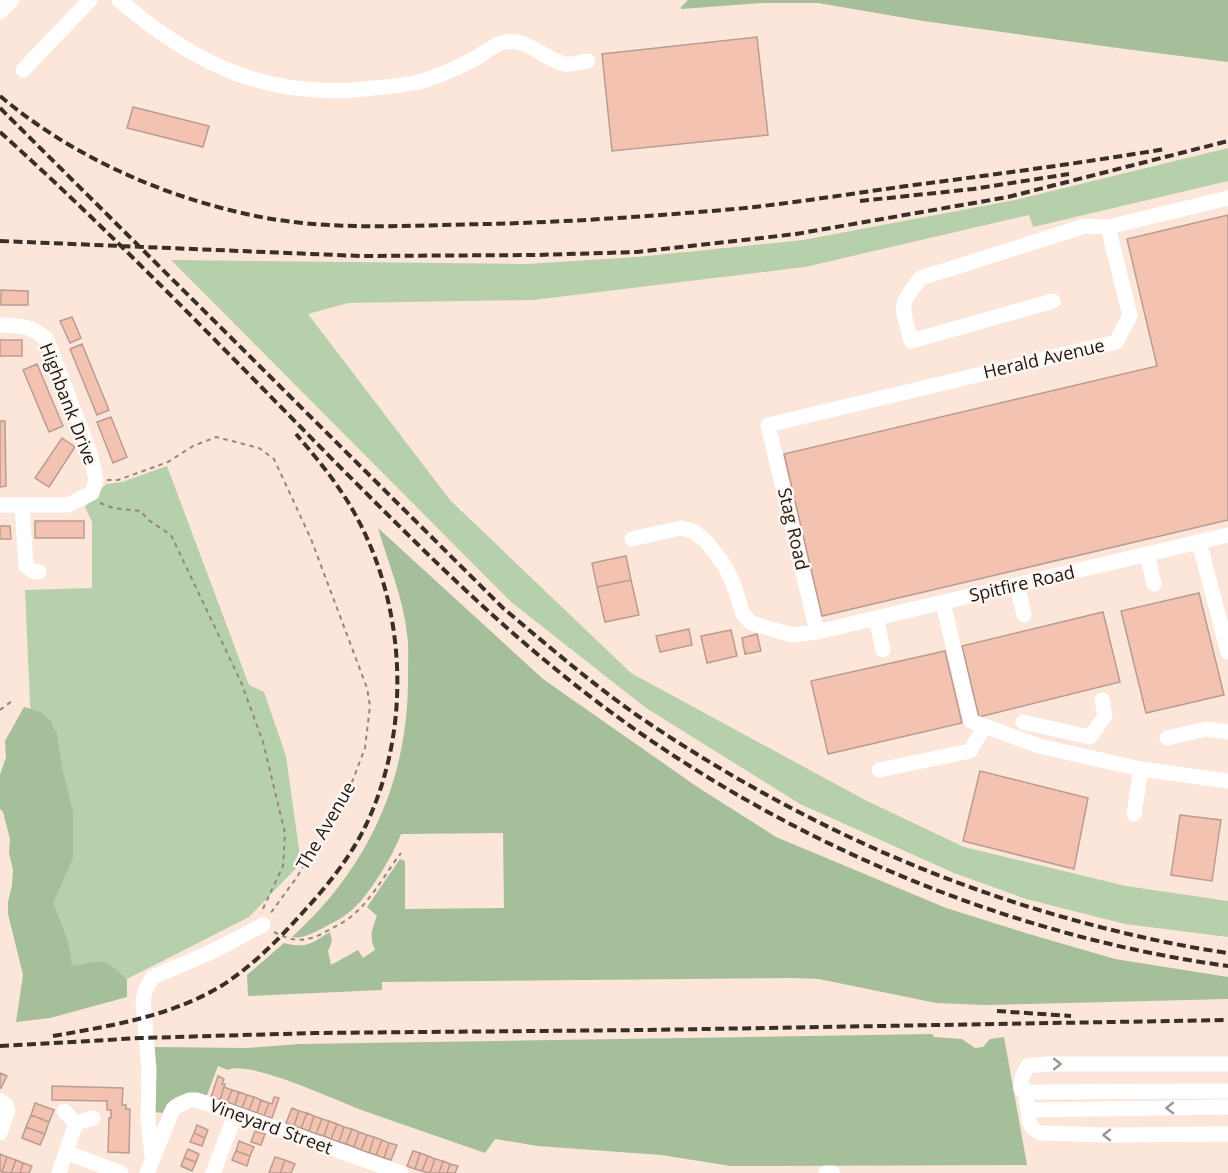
<svg xmlns="http://www.w3.org/2000/svg" width="1228" height="1173" viewBox="0 0 1228 1173" font-family="'Open Sans',sans-serif">
<style>
.green{fill:#b6d0ac}
.forest{fill:#a4bf99}
.building{fill:#f3c2b1;stroke:#b99c92;stroke-width:1.5}
.lines{fill:none;stroke-linecap:round;stroke-linejoin:round}
.path{stroke:#95857b;stroke-width:2;stroke-dasharray:4.5 4.5;stroke-linecap:butt}
.minor{stroke:#fff;stroke-width:15}
.rail{stroke:#392e28;stroke-width:4;stroke-dasharray:9 4.5;stroke-linecap:butt}
.oneway{stroke:#9a9693}
.labels{text-anchor:middle;stroke-width:5;stroke-linejoin:round;paint-order:stroke}
.street-label{font-size:18px;fill:#1f1610;stroke:#fdf7f4}
</style>
<rect width="100%" height="100%" fill="#fce6d9"/>
<path class="green" d="M1228,148V181L1033,227L1029,215L805,267L533,300L348,303L308,314L450,500L631,673L865,800L964,847L1126,886L1228,901V937L1125,924L1026,899L954,873L800,804L646,708L511,602L171,260L527,264L637,257L803,240L1015,200Z
M167,466L249,685L264,692L286,756L301,863L249,917L50,1018L30,703L25,590L92,588V522L85,507L106,484L122,482Z"/>
<path class="forest" d="M688,0H1228V62L1125,49L923,21L818,3H762L681,9V7Z
M378,528L543,679L696,786L776,837L946,908L1029,934L1115,959L1228,977V999L984,1005L936,1003L819,979L793,978L382,982V990L248,996L247,975L284,943C307,949 311,943 330,932L332,941L328,951L331,965L358,950L363,958L375,950C369,937 372,929 377,916L367,907L400,859L405,861V909L504,908L503,833L401,834C393,855 370,894 354,908C345,917 334,922 323,928C313,933 303,939 292,937C369,867 409,779 408,675C408,661 409,647 407,634C403,597 388,563 378,528Z
M24,707L41,712L50,720L57,734L62,767L73,812V858L53,903L68,941L72,966C102,961 104,956 127,980V997L50,1018L16,1022L23,975L8,914V902L12,885L13,870L9,853L10,839L3,812L0,809V775L6,757L5,741Z
M932,1034L934,1037L962,1039L975,1048L983,1047L990,1039L1004,1037L1027,1165L731,1166L661,1155L538,1146L495,1139L485,1153C446,1139 406,1126 367,1112C342,1103 249,1059 228,1070L218,1066L207,1095C189,1092 170,1093 163,1113L154,1112L155,1047L247,1048L300,1044Z"/>
<path class="building" d="M757,37L768,135L612,151L602,54Z
M133,107L209,126L203,147L127,128Z
M1228,215V520L822,616L784,454L1157,366L1127,239Z
M1,290L28,291V305H1Z
M72,317L81,338L70,343L60,321Z
M0,340H22V356H0Z
M82,344L109,410L97,415L70,349Z
M37,364L63,426L49,432L23,370Z
M111,417L127,457L113,463L97,422Z
M0,421H5L6,486L0,487Z
M62,438L75,447L49,487L35,478Z
M35,521H84V538H35Z
M0,526H10L11,539H0Z
M626,556L631,580L597,587L592,563Z
M631,580L639,615L605,622L597,587Z
M1199,593L1224,695L1146,713L1121,611Z
M1103,612L1120,682L979,717L962,646Z
M689,629L692,645L660,652L656,636Z
M731,630L737,656L707,663L701,636Z
M757,634L761,651L745,654L742,638Z
M945,651L962,723L828,754L811,681Z
M980,771L1088,798L1074,869L963,841Z
M1180,815L1221,820L1212,881L1171,875Z
M0,1073L7,1076L1,1088H0Z
M218,1076L224,1079L222,1084H225L220,1100L211,1097Z
M52,1086L123,1088L122,1105H126V1109H130L129,1153L108,1152L109,1118H111V1110H107V1101L52,1100Z
M224,1087L232,1090L227,1102L220,1100Z
M232,1090L239,1092L235,1105L227,1102Z
M239,1092L247,1095L242,1108L235,1105Z
M247,1095L254,1097L249,1110L242,1108Z
M254,1097L261,1100L257,1113L249,1110Z
M274,1097L279,1098L272,1118L264,1116L269,1103L272,1104Z
M261,1100L269,1103L264,1116L257,1113Z
M35,1103L54,1110L49,1122L31,1115Z
M292,1108L299,1111L294,1126L286,1123Z
M299,1111L307,1113L301,1128L294,1126Z
M307,1113L314,1116L309,1131L301,1128Z
M31,1115L49,1122L45,1134L26,1127Z
M314,1116L322,1119L316,1134L309,1131Z
M322,1119L329,1121L324,1136L316,1134Z
M329,1121L337,1124L331,1139L324,1136Z
M337,1124L344,1127L339,1142L331,1139Z
M197,1125L208,1130L205,1138L194,1133Z
M26,1127L45,1134L40,1145L22,1138Z
M344,1127L352,1129L346,1144L339,1142Z
M352,1129L359,1132L354,1147L346,1144Z
M255,1131L265,1134L261,1145L251,1142Z
M359,1132L367,1135L361,1150L354,1147Z
M194,1133L205,1138L202,1146L190,1142Z
M367,1135L374,1137L369,1153L361,1150Z
M374,1137L382,1140L376,1155L369,1153Z
M382,1140L389,1143L384,1158L376,1155Z
M239,1141L254,1147L250,1156L236,1151Z
M389,1143L397,1145L391,1160L384,1158Z
M188,1149L199,1154L196,1162L184,1158Z
M236,1151L250,1156L247,1166L232,1160Z
M413,1151L420,1153L415,1169L407,1166Z
M420,1153L428,1156L422,1171L415,1169Z
M0,1154L7,1157L2,1172L0,1171Z
M428,1156L435,1159L430,1173L422,1171Z
M7,1157L16,1160L11,1173L2,1172Z
M275,1157L285,1160L280,1173H269Z
M184,1158L196,1162L192,1171L181,1166Z
M435,1159L443,1161L439,1173H430Z
M16,1160L23,1163L20,1173H11Z
M285,1160L295,1164L291,1173H280Z
M443,1161L450,1164L447,1173H439Z
M23,1163L32,1166L29,1173H20Z
M450,1164L458,1166L455,1173H447Z"/>
<g class="lines">
<path class="path" d="M107,480H118L168,462L193,446L216,437L259,448L274,459L311,539L367,688L370,706L365,748L349,790L297,877L270,914
M100,503L113,508L141,511L147,519L171,535L241,682L263,742L285,833L283,866L261,913
M0,710L12,701
M274,932C294,943 308,942 327,931C334,927 341,924 348,919C370,903 384,875 401,853"/>
<path class="minor" d="M119,0C196,66 271,101 374,88C389,87 404,85 419,82C437,77 457,68 474,59C483,54 492,46 501,43C525,35 544,60 565,64C573,65 580,62 588,61
M0,12L12,0
M23,70L90,0
M1053,301L911,341C902,306 897,307 921,278L1085,226L1108,227
M0,325C21,326 31,325 47,340L90,453L96,480L92,493L68,505H0
M22,505L26,566L33,571L39,572
M632,539L681,528L693,531L706,541L725,566L733,583L743,614L751,623L792,635L817,632L1228,535
M1199,542L1228,652
M1147,554L1154,584
M1017,585L1024,615
M943,603L971,721L1039,746L1141,769L1228,781
M876,618L883,650
M817,632L768,425L1116,342L1130,316L1108,227L1228,198
M1023,722L1090,737L1105,716L1102,700
M1167,738L1206,729L1228,732
M879,770L970,751L985,726
M1134,814L1141,769
M1228,1064H1047L1028,1066C1023,1074 1020,1080 1021,1089L1025,1092L1028,1110L1228,1107
M1025,1092L1228,1091
M0,1101L6,1105L8,1110L0,1133
M1028,1110C1029,1122 1029,1128 1040,1133L1105,1135L1228,1134
M64,1111L76,1123L66,1152L121,1173
M76,1123L93,1118
M152,1157L148,1119L149,1069L143,1002L145,991L153,977L211,952L263,925
M59,1173L66,1152
M147,1173L173,1109L189,1100H197L401,1173
M213,1173L235,1115
M826,1173H833"/>
<path class="rail" d="M0,96C75,159 170,200 266,218C339,231 414,225 488,224C570,222 653,216 735,209C795,203 855,193 914,185C998,174 1082,163 1165,149
M0,108L503,608C547,645 591,683 638,716C775,809 921,879 1081,922C1129,935 1179,946 1228,953
M0,132C119,239 229,355 342,469C410,537 478,606 553,667C742,823 985,933 1228,966
M860,201L973,189L1069,174
M0,241L361,256L536,255L637,252L796,234L1008,197L1228,141
M997,1011L1071,1016
M53,1036C110,1026 167,1017 218,988C252,967 279,939 305,910C329,884 351,856 366,825C414,724 406,597 348,502C333,478 315,456 296,434
M0,1046L141,1038L315,1033L648,1030L1228,1020"/>
</g>
<defs><path id="oneway-chevron" d="M-2-3.5L2.5 0L-2 3.5" fill="none" stroke-width="1.6" stroke-linecap="round" stroke-linejoin="round" transform="scale(1.5)"/></defs>
<g class="oneway">
<use href="#oneway-chevron" transform="translate(1057 1064)"/>
<use href="#oneway-chevron" transform="translate(1170 1108) rotate(179)"/>
<use href="#oneway-chevron" transform="translate(1107 1135) rotate(-180)"/>
</g>
<g class="labels">
<g class="street-label">
<text transform="translate(1044 359) rotate(-13)" y="6">Herald Avenue</text>
<text transform="translate(68 404) rotate(69)" y="6">Highbank Drive</text>
<text transform="translate(793 529) rotate(77)" y="6">Stag Road</text>
<text transform="translate(1022 584) rotate(-13)" y="6">Spitfire Road</text>
<text transform="translate(326 826) rotate(-60)" y="6">The Avenue</text>
<text transform="translate(271 1127) rotate(20)" y="6">Vineyard Street</text>
</g>
</g>
</svg>
